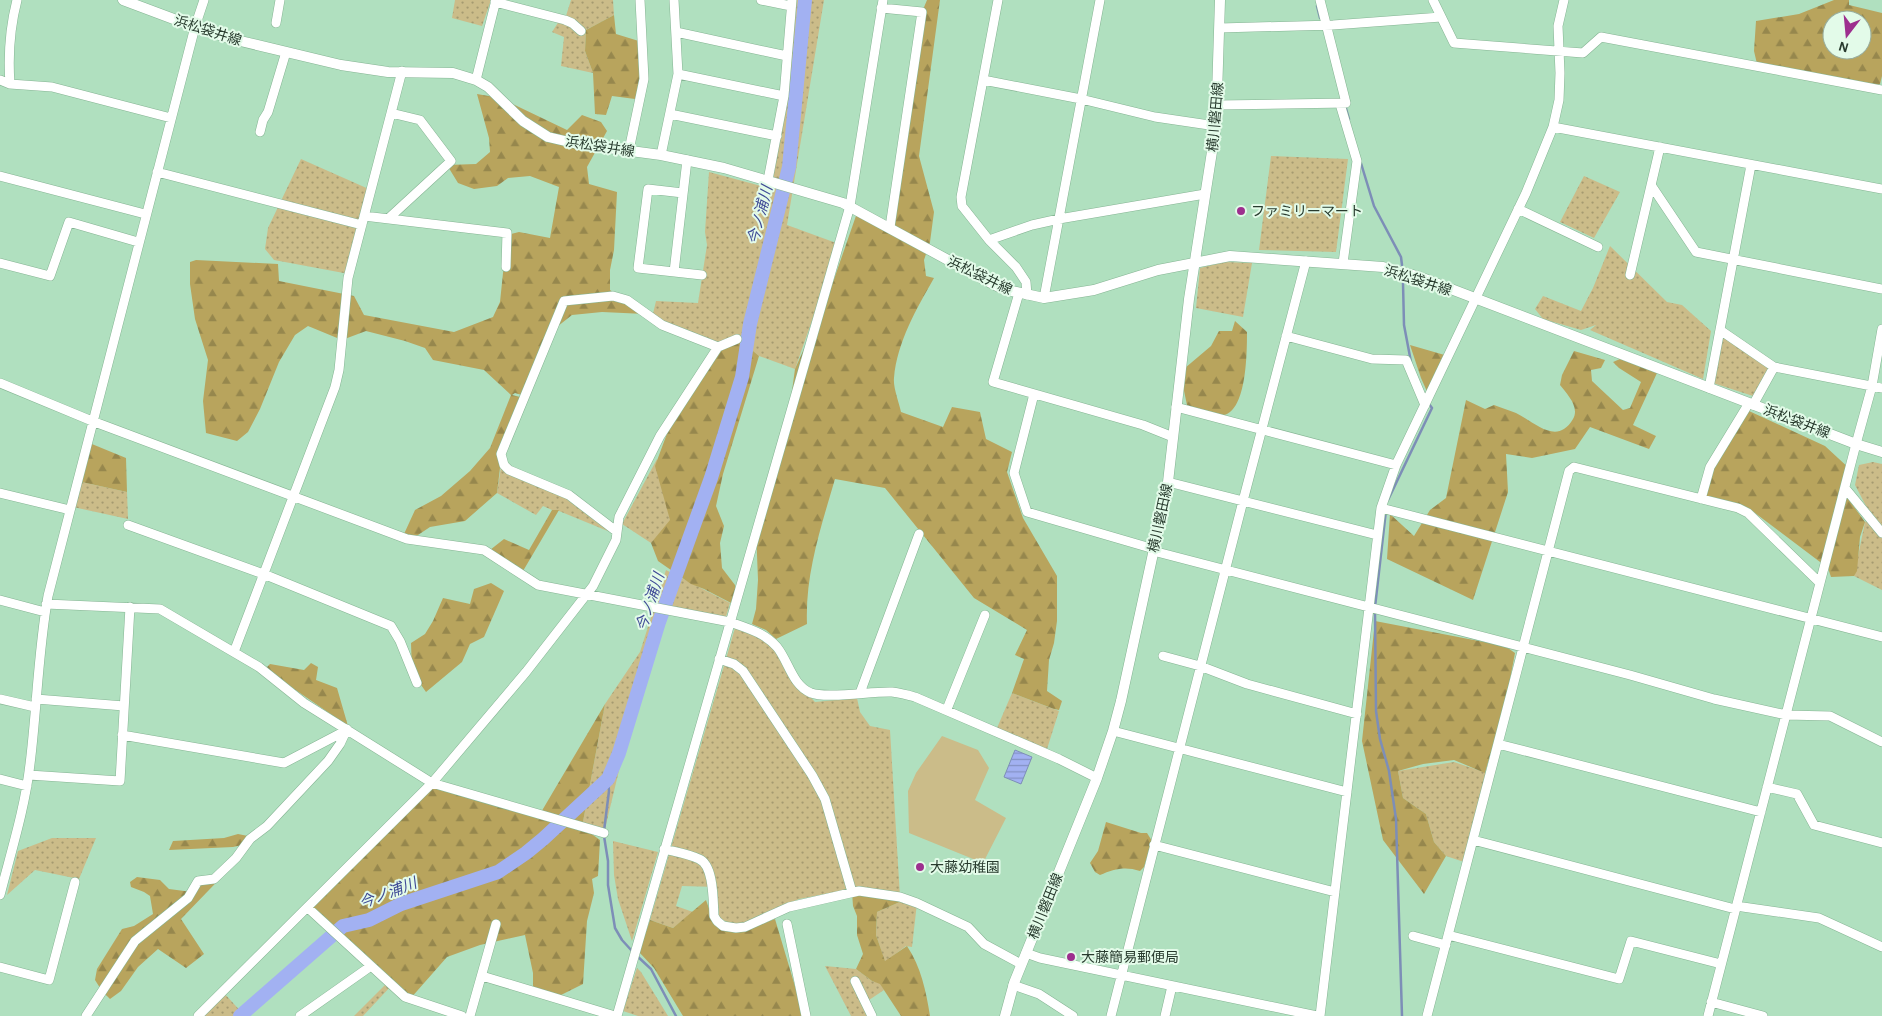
<svg xmlns="http://www.w3.org/2000/svg" width="1882" height="1016" viewBox="0 0 1882 1016" font-family="'Alegreya Sans','Noto Sans JP',sans-serif">
<style>
.grass{fill:url(#grass-dots)}
.forest{fill:url(#forest-firs);fill-rule:evenodd}
.garden{fill:#cbbc89}
.water{fill:url(#water-rules);stroke:#7d8eb7}
.lines{fill:none;stroke-linecap:round;stroke-linejoin:round}
.stream{stroke:#7d8eb7;stroke-width:2.5}
.river{stroke:#a2b1f2;stroke-width:14}
.minor-casing{stroke:#85b493;stroke-width:10}
.major-casing{stroke:#85b493;stroke-width:11}
.minor{stroke:#fff;stroke-width:9}
.major{stroke:#fff;stroke-width:10}
.poi-dot{fill:#9d2f8e;stroke:#e3fbe9;stroke-width:2}
.labels{text-anchor:middle;stroke-width:4;stroke-linejoin:round;paint-order:stroke}
.street-label{font-size:14px;fill:#283b2e;stroke:#e3fbe9}
.poi-label{font-size:14px;fill:#283b2e;stroke:#e3fbe9;text-anchor:start}
.water-label{font-size:15px;font-style:italic;fill:#3f4a96;stroke:#e3fbe9}
</style>
<defs>
<pattern id="grass-dots" width="8" height="8" patternUnits="userSpaceOnUse" patternTransform="scale(1.25)"><rect width="8" height="8" fill="#cbbc89"/><path d="M2 2h.1M6 6h.1" fill="none" stroke="#a59a70" stroke-width="1.8" stroke-linecap="round"/></pattern>
<pattern id="forest-firs" width="22" height="20" patternUnits="userSpaceOnUse" patternTransform="scale(1.25)"><rect width="22" height="20" fill="#b8a45d"/><path d="M5 1l3.5 6h-7zM16 11l3.5 6h-7z" fill="#96874d"/></pattern>
<pattern id="water-rules" width="6" height="5" patternUnits="userSpaceOnUse" patternTransform="scale(1.25)"><rect width="6" height="5" fill="#a2b1f2"/><path d="M0 2.5h6" fill="none" stroke="#8491c4"/></pattern>
</defs>
<rect width="100%" height="100%" fill="#b0e0bf"/>
<path class="grass" d="M455,0H491L482,26L452,18Z
M571,0H613L614,15L586,30L585,51L593,73L561,66L564,37L552,32L561,18L565,19Z
M792,0H824L787,225L839,244L795,369L759,356L738,339L718,347L652,318L656,301L698,303L707,245L705,232L709,172L772,189Z
M1271,156L1348,159L1336,252L1259,250Z
M301,159L371,190L349,274L274,260L265,249L268,228Z
M1584,176L1620,192L1594,238L1560,222Z
M1610,246L1667,302L1682,305L1711,331L1703,379L1590,330L1596,325L1581,330L1543,319L1535,309L1543,296L1581,311L1593,288Z
M1224,262L1252,263L1243,317L1196,308L1200,268Z
M1719,335L1774,367L1753,396L1710,382Z
M657,459L672,521L651,543L622,524Z
M502,460L504,465L572,497L615,534L559,511L552,510L543,506L536,515L497,493Z
M1873,462L1882,464V526L1866,506L1855,485L1859,465Z
M77,481L127,492L128,519L73,507Z
M1870,519L1882,537V590L1854,576L1865,522Z
M666,570L730,603L725,620L665,605L622,758L604,833L582,827L605,704L640,652Z
M735,628L772,643L787,672L815,702L857,698L860,712L870,726L890,730L900,897L851,889L799,899L767,912L744,924L729,923L719,918L717,887L682,886L676,906L693,912L673,928L650,920Z
M1012,693L1059,711L1047,749L997,728Z
M1454,762L1490,774L1467,863L1446,856L1434,842L1426,814L1403,798L1398,771Z
M52,838H96L79,879L35,870L7,895L18,851Z
M613,841L658,852L632,941L618,899L614,875Z
M902,901L917,903L912,947L906,946L885,962L876,935L877,912Z
M825,966L856,969L872,981L880,983L884,990L866,1002L871,1016H851Z
M637,968L641,972L668,1016H638L623,1011Z
M388,982L392,985L363,1016H354Z
M223,992L245,1016H198Z"/>
<path class="forest" d="M927,0H940L919,156L934,212L930,242L924,260L926,276L934,278C917,308 897,342 894,378C893,388 899,402 901,412L943,427L952,407L980,412L986,439L1012,452L1007,472L1023,518L1057,576V621L1054,643L1049,660L1047,691L1062,701L1059,710L1054,709L1012,693L1024,659L1015,655L1027,630L974,598L885,488L835,479C821,527 805,574 807,624L776,639L766,630L752,624L756,609L758,580L756,530L788,420L795,369L832,285L858,210L889,227L922,12Z
M1834,0H1849V5L1882,13V76L1880,84L1874,88L1757,64L1754,51L1756,21L1799,14ZM1832,20H1862V50H1832Z
M614,15L616,34L642,42L643,87L635,99L612,96L606,115L595,114L593,73L585,51L586,30Z
M477,94L500,98L567,130L582,115L601,122L607,131L587,167L589,184L617,192L614,250L610,270V290L645,314L602,312L572,315L548,334L525,396L515,393L512,395L524,398L502,451L497,493L465,521L430,527L415,537L404,534L415,510L441,496L470,471L490,448L511,395L484,370L433,360L425,348L405,341L366,331L342,340L308,326L295,335L279,362L260,409L248,432L237,441L206,433L203,401L208,360L195,319L190,284V262L196,260L278,264L279,281L354,296L364,315L454,332L493,317L500,302L507,235L519,232L550,238L559,187L530,176L508,178L497,186L474,189L458,183L447,165L476,164L490,152L489,138Z
M1235,321L1247,332C1247,351 1247,410 1224,415C1211,419 1198,410 1187,405L1183,386L1185,368L1211,346L1219,331H1232Z
M741,341L759,356L723,474L716,506L724,526L720,543L722,568L735,585V605L704,589L691,584L658,561L651,543L670,520L655,466L675,412L715,350Z
M1410,345L1448,356L1429,396L1421,378Z
M1574,351L1605,360L1601,368L1591,370L1592,381L1623,410L1630,408L1641,382L1619,368L1613,362L1620,359L1657,373L1633,425L1656,436L1649,449L1590,427L1575,449L1532,458L1506,454L1508,492L1473,600L1387,559L1390,514L1414,536L1430,510L1446,498L1466,400L1485,409L1494,405C1501,408 1509,410 1516,413C1536,423 1557,446 1573,419C1580,407 1567,394 1560,385L1562,375Z
M1749,411L1825,446L1851,470L1849,500L1865,522L1860,537L1857,571L1854,576L1831,577L1828,568L1751,510L1703,496L1713,464Z
M87,442L126,458L127,492L77,481Z
M552,510H559L523,571L490,550L504,539L529,550Z
M491,583L504,591L484,637L470,644L462,662L426,692L412,672L411,643L425,634L433,621L443,598L470,604L474,589Z
M1375,621L1505,646L1515,653L1506,701L1485,773L1454,760L1423,764L1398,771L1403,798L1426,814L1434,842L1446,856L1424,894L1383,840L1362,741Z
M311,663L318,667L316,680L337,688L348,726L265,669L270,664L304,670Z
M605,704L582,827L600,840L598,876L592,879L594,893L587,921L583,984L555,998L533,987V973L525,935L480,945L447,957L410,999L308,908L432,783L540,814Z
M1106,822L1141,833H1147L1152,841L1144,867L1140,871C1125,866 1114,869 1100,875L1095,872L1090,863L1098,851Z
M238,834L253,837L247,844L233,847L169,850L173,841L224,838Z
M236,862L181,919L204,954L186,968L158,949L138,967L121,991L110,999L102,991L95,980L97,969L122,929L134,926L153,914L150,896L144,892L131,887L130,882L137,877L160,880L169,889L192,892L201,883Z
M852,892L902,901L877,912L876,935L885,961L907,946C921,967 926,991 930,1016H901L880,984L872,981L856,969L863,954L857,935V916L853,906Z
M706,900L715,926L742,931L775,919L797,993L802,1016H683L654,968L639,952L650,920L673,928Z"/>
<path class="garden" d="M942,736L978,750L989,768L975,800L1006,818L983,863L909,833L908,791L916,773Z"/>
<path class="water" d="M1015,750L1032,757L1021,784L1004,777Z"/>
<g class="lines">
<path class="stream" d="M1317,6L1320,18
M1345,105L1349,119
M1360,160L1374,206L1401,257L1402,265
M1403,283L1404,325L1411,362
M1388,500L1432,408L1429,404
M1375,607L1386,510
M1375,612L1376,711L1380,739L1389,771L1396,819L1402,1016
M604,831L609,791L608,779
M604,836L608,861V885L615,928L622,940L632,951
M636,955L651,969L676,1016"/>
<path class="river" d="M240,1016L343,926L369,920L401,904L498,872L526,853L543,839L608,779L619,753L659,622L711,478L742,377L750,324L789,167L805,0"/>
<defs>
<path id="minor" d="M761,0L791,6
M998,0L961,197L962,206L989,240L1016,267L1026,282L1027,295
M1433,0L1454,43L1583,53L1601,37L1882,90
M495,2L565,20L572,23L581,31
M881,8L922,12L890,227
M276,23L280,0
M1220,28L1333,25L1441,17
M676,32L787,56
M678,74L784,96
M0,80L10,84L52,87L171,118
M476,80L496,0
M983,80L1081,99L1155,117L1216,126
M10,84C8,56 10,27 17,0
M1340,104L1357,161L1343,263
M1218,105L1346,103L1320,0
M670,114L777,136
M1553,127L1882,189
M260,132L263,120L268,112L286,52
M629,150L644,79L640,0
M661,155L678,74L674,0
M157,172L362,225
M0,176L145,214
M768,180L784,96L792,0
M1651,185L1696,252L1882,289
M683,193L648,189L638,268L702,275
M1518,209L1598,247
M364,216L507,233L506,267
M389,218L451,161L420,120L391,113
M989,240L1032,225L1059,219L1205,194
M0,263L50,276L69,222L138,242
M674,272L687,160
M1630,275L1660,147
M1019,293L993,382L1143,425L1173,437
M1044,298L1100,0
M1720,330L1774,367L1882,388
M1286,336L1372,359L1406,360L1425,405
M0,383L92,421L407,539L484,550L538,585L730,622C747,628 765,633 777,647C789,662 792,685 811,693C827,699 873,691 892,692C900,693 908,695 915,697L1059,759L1097,778
M1709,388L1751,165
M1034,394L1014,473L1027,512L1154,549
M1753,405L1774,367
M1176,407L1396,465
M1168,482L1377,535
M1845,488L1882,533
M0,493L70,510
M1701,499L1710,467L1749,403
M1381,508L1882,637
M128,525L266,575L391,626L400,641L417,683
M616,531L569,495L509,470L504,465L501,454L564,301L613,296L627,300L662,325L718,347
M1153,551L1630,675L1714,699L1786,715L1830,716L1882,742
M0,600L45,612
M46,604L160,609L259,667L304,703L432,783L604,833
M234,652L335,387L339,370L348,278L402,71
M1163,656L1200,666L1247,684L1357,714
M719,659L734,664L743,671L812,775L825,799L852,892
M860,693L919,534
M0,699L35,707
M36,699L124,706
M947,709L985,615
M1113,731L1347,792
M122,735L284,763L347,730
M1498,744L1761,812
M29,775L120,781L130,607
M0,779L27,786
M1767,787L1797,794L1814,825L1882,843
M1473,840L1735,909
M1154,845L1335,892
M664,849C676,852 689,854 699,859C714,865 713,901 714,916L717,921L723,926L736,928L745,927L789,907L859,891L900,897L917,903L968,927L984,944L1021,964
M0,895C11,852 25,808 30,764C37,708 38,652 48,596L195,27L204,0
M1736,906L1819,918L1882,947
M308,908L405,997L462,1016
M787,924L806,1016
M1448,935L1619,979L1631,941L1721,964
M1413,936L1446,945
M1026,953L1040,958L1317,1016
M0,967L49,980L75,882
M482,976L615,1016
M855,981L872,1016
M1013,985L1039,994L1073,1016
M1711,1002L1763,1016
M86,1016L135,941L188,898L198,881L214,879L236,858L250,839L267,826L328,761L340,744L347,729
M198,1016L432,783L526,672L593,586L616,540L619,517L660,436L718,347L737,339
M300,1016L371,966
M470,1016L496,924
M617,1016L850,206L883,0
M1111,1016L1243,501L1306,261
M1165,1016L1172,986
M1320,1016L1381,508L1396,465L1526,193L1553,127L1559,100L1560,73L1558,26L1564,0
M1427,1016L1569,471L1574,467L1738,508L1748,513L1820,583
M1708,1016L1856,444L1872,386L1882,329"/>
<path id="major" d="M123,0L195,27L232,39L341,65L388,72L453,73L476,80L488,87L523,121L548,137L578,144L661,155L724,168L843,203L983,279L1003,289L1044,298L1094,290L1158,270L1230,256L1383,267L1417,276L1856,444L1882,452
M1005,1016L1014,983L1097,778L1113,731L1121,701L1154,549L1168,482L1189,299L1216,126L1220,0"/>
</defs>
<use href="#minor" class="minor-casing"/>
<use href="#major" class="major-casing"/>
<use href="#minor" class="minor"/>
<use href="#major" class="major"/>
</g>
<g class="poi-dot">
<circle cx="1241" cy="211" r="5"/>
<circle cx="920" cy="867" r="5"/>
<circle cx="1071" cy="957" r="5"/>
</g>
<g class="labels">
<g class="street-label">
<text transform="translate(208 30) rotate(18)" y="5">浜松袋井線</text>
<text transform="translate(1215 117) rotate(-85)" y="5">横川磐田線</text>
<text transform="translate(600 146) rotate(9)" y="5">浜松袋井線</text>
<text transform="translate(980 275) rotate(26)" y="5">浜松袋井線</text>
<text transform="translate(1418 280) rotate(18)" y="5">浜松袋井線</text>
<text transform="translate(1797 421) rotate(21)" y="5">浜松袋井線</text>
<text transform="translate(1160 518) rotate(-78)" y="5">横川磐田線</text>
<text transform="translate(1045 906) rotate(-68)" y="5">横川磐田線</text>
</g>
<g class="poi-label">
<text x="1251" y="216">ファミリーマート</text>
<text x="930" y="872">大藤幼稚園</text>
<text x="1081" y="962">大藤簡易郵便局</text>
</g>
<g class="water-label">
<text transform="translate(760 215) rotate(-76)" y="5">今ノ浦川</text>
<text transform="translate(650 602) rotate(-72)" y="5">今ノ浦川</text>
<text transform="translate(388 893) rotate(-21)" y="5">今ノ浦川</text>
</g>
</g>
<g transform="translate(1847 35) rotate(196)"><circle r="24" fill="#e3fbe9" stroke="#98ae9e"/>
<path d="M0-4L9 19L0 12L-9 19Z" fill="#9d2f8e"/>
<text y="-8" font-size="14" font-weight="bold" text-anchor="middle" fill="#283b2e">N</text>
</g>
</svg>
